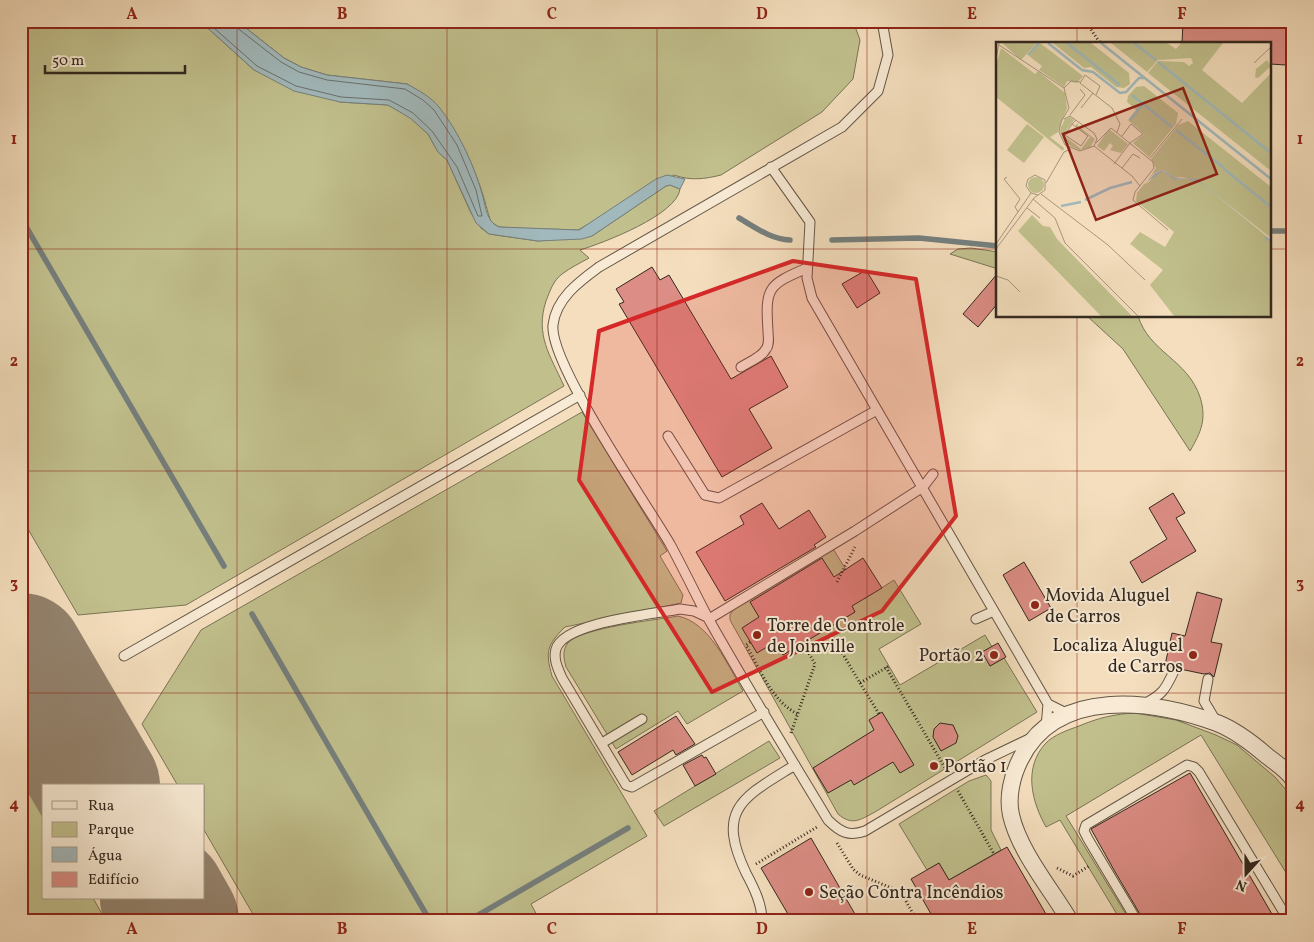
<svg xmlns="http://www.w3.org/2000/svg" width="1314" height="942" viewBox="0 0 1314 942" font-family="Vollkorn,serif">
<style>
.green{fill:#c1c08d;stroke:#7a7456;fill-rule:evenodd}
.water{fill:#a1b9bc;stroke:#757f7d}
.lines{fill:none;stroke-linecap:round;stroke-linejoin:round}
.shore{stroke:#6a706e;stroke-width:1}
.stream{stroke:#757f7d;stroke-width:5.5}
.runway{stroke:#94836e;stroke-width:126}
.building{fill:#dc8d85;stroke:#33281f}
.service-casing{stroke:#635646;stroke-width:11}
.minor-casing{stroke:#635646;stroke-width:18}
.path{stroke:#33281f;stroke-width:3;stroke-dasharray:1 2.5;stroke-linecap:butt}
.service{stroke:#f8ead4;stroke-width:9}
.minor{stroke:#f8ead4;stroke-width:16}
.marked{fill:#d62828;fill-opacity:0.2;stroke:#d62828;stroke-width:4;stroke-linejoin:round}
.grid{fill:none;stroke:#8f2418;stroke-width:1;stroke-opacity:0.55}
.poi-dot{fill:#8f2418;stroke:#f8ead4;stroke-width:2}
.labels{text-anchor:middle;stroke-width:4;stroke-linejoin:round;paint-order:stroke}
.poi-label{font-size:18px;fill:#33281f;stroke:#f8ead4;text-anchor:start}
.inset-river{fill:none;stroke:#a1b9bc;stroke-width:2.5}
.inset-road{fill:none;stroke:#a7957e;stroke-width:1}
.view{fill:#8f2418;fill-opacity:0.15;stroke:#8f2418;stroke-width:2.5}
.inset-edge{fill:none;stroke:#33281f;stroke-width:2.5}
.neatline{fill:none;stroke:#8f2418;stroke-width:2}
.grid-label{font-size:16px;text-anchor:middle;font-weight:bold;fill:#8f2418}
</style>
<rect width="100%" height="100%" fill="#f4debd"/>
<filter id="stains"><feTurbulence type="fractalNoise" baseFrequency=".004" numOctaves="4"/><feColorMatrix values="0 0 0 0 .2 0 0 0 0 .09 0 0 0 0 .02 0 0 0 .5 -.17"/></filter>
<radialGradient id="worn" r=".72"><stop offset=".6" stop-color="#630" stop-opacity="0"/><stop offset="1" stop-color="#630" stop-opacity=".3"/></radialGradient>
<path class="green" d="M21,21H200L254,70L340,102L388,105L410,117L428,134L438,152L447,160L471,213L481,228L489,234L538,241L592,236L666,186L670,185L680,189C677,215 603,243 580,250L589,258C580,263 570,268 562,274C553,281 550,291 546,301C535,335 550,355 564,386L186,605L78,615L21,517Z
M237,21H853L860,40L853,79L822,112L721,175C705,179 691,181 674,175L578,230L517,228L499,227L491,222C487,211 485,200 481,189C467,148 445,105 407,84L327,75L301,67L284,58Z
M971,248L998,252V269L950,254L958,249Z
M1087,316H1138C1149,352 1188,360 1200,397C1207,419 1201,432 1190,451L1123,349Z
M582,412L667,551L660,556L683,595L681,603L565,627C547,645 545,651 552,676L647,836L531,904L540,921H257L204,830V786H178L142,724L201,630Z
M832,547L864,599L894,580L921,624L879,649L900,685L985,635L992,647L990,666L1004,658L1037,712L875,812C860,820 852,826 838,814L730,620V615L735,606ZM824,562L855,612L783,655L753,606Z
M678,616C710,623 727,664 743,691L687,724L678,711L616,749L566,667C564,659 562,652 567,644C578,628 656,620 678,616Z
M1135,713L1176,720L1216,735L1237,745L1275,777L1293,798V884L1201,735L1066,816L1130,921H1121L1060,820L1046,827C1032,802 1023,769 1045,744C1053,735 1068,730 1079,726C1098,718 1114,714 1135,713Z
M769,741L780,758L664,826L654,811Z
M21,775L44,814V898H93L106,921H21Z
M986,775L991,781V830L1001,850L949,880L939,863L927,870L899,824L969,781Z"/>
<path class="water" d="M200,21H237L284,58L301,67L327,75L407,84C418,90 431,97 439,107C459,132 475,167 483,197C486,209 487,222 499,227L579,230L656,179L667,175L685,179L680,189L670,185L666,186L592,236L582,239L538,241L489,234L476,223L447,160L438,152L428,134L410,118L388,105L340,102L294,91L254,70Z"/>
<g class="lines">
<path class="shore" d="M206,21L257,66L296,86L341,97L389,100L413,113L432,131L457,167L478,216H482L476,190L457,145L434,110L423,100L405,89L327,80L299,72L281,62L236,27L235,21"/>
<path class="stream" d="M21,218L224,566
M739,218C755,227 770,239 790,240
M1270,231H1293
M832,240L919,238L998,246
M252,614L430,921
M468,921L628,828"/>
<path class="runway" d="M21,656L97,786
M163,898L176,921"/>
</g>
<path class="building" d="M1183,21H1287L1286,65L1270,64V44H1182Z
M652,267L660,280L669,275L731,379L771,356L788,387L749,409L772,448L722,477L619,304L624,302L616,289Z
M866,270L880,293L857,308L842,284Z
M998,273V303L978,327L963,314Z
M1173,493L1185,513L1176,518L1196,551L1142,583L1130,562L1167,539L1149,508Z
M762,503L779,529L809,510L826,537L814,545L816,547L725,601L696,552L744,524L740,516Z
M822,558L834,577L863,558L882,588L852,606L855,612L783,655L775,642L757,653L742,628L759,617L750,602Z
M1024,562L1051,608L1029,621L1003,575Z
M1197,592L1222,599L1211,642L1222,644L1214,677L1210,673L1204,674L1180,669L1176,665H1165L1172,633L1185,636Z
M998,643L1006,657L990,666L982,652Z
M882,712L914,765L900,773L893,762L854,785L851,780L828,793L813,768L874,730L869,720Z
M676,716L695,744L676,755L673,750L632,775L618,752Z
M940,723L953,725L958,736L956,743L941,751L933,737L934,729Z
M702,755L704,758L706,757L716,774L695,786L683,765Z
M1190,773L1276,921H1144L1114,870L1091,829Z
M811,838L859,921H792L761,868Z
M1007,847L1050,921H935L911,879L939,863L949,880Z"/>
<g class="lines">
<defs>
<path id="service" d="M882,21L888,55L878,91L842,127L599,267C580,281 556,298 553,325C549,363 646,503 670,544C683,568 695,593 708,618C746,686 788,753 828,820C840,832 849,837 865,831L985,760L1033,737
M771,167L810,222L807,278L812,298L1048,704L1066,713
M741,367C749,362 762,357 766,349C770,344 768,337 768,331C765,287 768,285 807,268
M668,436L705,495L719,498L877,410
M709,618L694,611L680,609C654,614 564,622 556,649C553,659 558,669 562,678L626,785L632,787L764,712
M709,619L855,531L923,487L933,474
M976,619L994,611
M124,656L580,395
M1208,679L1204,701L1216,721
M1144,704C1163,694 1165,690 1174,671
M1046,727L1048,704
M602,743L642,719
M762,921C762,904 754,888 746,873C715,808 744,797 795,765
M1137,921L1088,839L1084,831L1086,825L1187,765L1194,767L1199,772L1289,921"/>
<path id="minor" d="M1070,921C1051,889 1019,851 1011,815C1007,797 1012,776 1020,760C1056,686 1153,700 1217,723C1235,730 1252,743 1267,756C1276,763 1287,770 1293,779"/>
</defs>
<use href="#service" class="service-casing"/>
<use href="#minor" class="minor-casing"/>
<path class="path" d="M1085,21L1101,44
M837,582L855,547
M828,629L860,683L889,666
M750,642L746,645C760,669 772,702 798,714
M886,667L945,768
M860,683L879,714
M791,733L815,664L803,643
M958,791L994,854
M837,843L853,869L860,875L901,892L917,921
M756,864L817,827
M1057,868L1073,876L1089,866"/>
<use href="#service" class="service"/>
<use href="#minor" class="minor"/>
</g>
<path class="marked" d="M793,261L916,279L956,516L882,611L712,692L579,480L599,331Z"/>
<path class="grid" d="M237,21V921M447,21V921M657,21V921M867,21V921M1077,21V44M21,249H998M1270,249H1293M1077,316V921M21,471H1293M21,693H1293"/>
<g class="poi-dot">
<circle cx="1035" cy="605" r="5"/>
<circle cx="757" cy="635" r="5"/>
<circle cx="994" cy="655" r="5"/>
<circle cx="1193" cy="655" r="5"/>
<circle cx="934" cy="766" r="5"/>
<circle cx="809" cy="892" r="5"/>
</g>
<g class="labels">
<g class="poi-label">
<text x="1045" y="601">Movida Aluguel<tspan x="1045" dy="21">de Carros</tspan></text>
<text x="767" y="631">Torre de Controle<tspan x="767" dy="21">de Joinville</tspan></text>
<text x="1183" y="651" text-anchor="end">Localiza Aluguel<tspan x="1183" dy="21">de Carros</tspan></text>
<text x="984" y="661" text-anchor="end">Portão 2</text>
<text x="944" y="772">Portão 1</text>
<text x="819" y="898">Seção Contra Incêndios</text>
</g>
</g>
<g transform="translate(996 42)">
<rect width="275" height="275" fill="#f4debd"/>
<path d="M6,1H41L25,18ZM44,1L87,34L81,41L71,39L68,45L43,28L46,24L33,14ZM57,1H95L133,31L134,42L128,46L120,45L95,25L88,26ZM115,1H171L180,7L185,1H227L206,28L246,61L275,31V129L152,31L162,19L188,20L193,24L197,21L195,16L162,18L151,30ZM5,6L39,32L42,29L69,51L71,66L62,90L54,95L68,106L67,109L0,55V23ZM271,18L275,24L262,36L259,35L260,27ZM148,44L182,71L180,82L153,115L137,101L148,92L132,78L140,68L131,60L132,54L140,45ZM74,75L78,78L67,93L85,107L94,95L79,84L82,81V84L99,97L94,106L83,108L69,101L64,90L65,85L69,77ZM192,79L275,145V196L206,142L275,198V274H178L154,243L167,228L134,202L144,190L169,205L178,190L140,159L141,151L148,142L153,140L160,132L167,129L178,138L191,137L205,140L186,135L178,136L168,128L158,131L152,138L160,126L155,117L182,83ZM31,82L48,95L28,121L11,108ZM113,87L132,102L125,111L114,108L117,104L114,101L108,109L101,104ZM32 143a8 8 0 1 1 16 0a8 8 0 1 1-16 0ZM36,173L47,184L54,185L61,197L136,274H105L22,189Z" fill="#c1c08d"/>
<path d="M167,128L179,136L201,137L275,198L269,199L270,194L205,141L191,137L178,138L167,129L151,140L159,131Z" fill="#a1b9bc"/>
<path class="inset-river" d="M52,1L86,28L97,30L124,51L130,50L143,36H149M71,1L124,43M105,1L275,137M138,1L160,18M32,13L43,1M162,20L275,111M136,53L176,85M134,78L147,62M180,88L228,126M228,127L275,165M89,158L114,146L136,140M65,164L85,160"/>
<path class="inset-road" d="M3,3L68,46L73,66L65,80L63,90L69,103L84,109L98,104L101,97L98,91L74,74L68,77M0,17L3,1M258,21L275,5M68,46L75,39L84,40M100,53L104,44L89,33L84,41L116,66L124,82L121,90M85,66L97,51M74,73L89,53L84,47M76,82L92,94L85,104L69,93L70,91L76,82L80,78M100,101L115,86L157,120L158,126L139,150L137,158L172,188M98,104L136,134L144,144M154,116L186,77M118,122L134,101L147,92L135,82L126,94M126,126L137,112L144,116M11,135L8,137L24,157L19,165L22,170M50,141L68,110L75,107M45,152L112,203L149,238M37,157L59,176L69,201L142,274M31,166L44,176M0,202L35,151M0,207L38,156L49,148V138L39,133L32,137L30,144L35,151L42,153M0,234L12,238L24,250"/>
<path class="view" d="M187,46L221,132L100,178L67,92Z"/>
<rect width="275" height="275" class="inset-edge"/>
</g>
<rect width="1314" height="942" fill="none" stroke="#f4debd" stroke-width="55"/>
<rect x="42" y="784" width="162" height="115" fill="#f8ead4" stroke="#a99c8c"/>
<rect x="52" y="801" width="25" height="8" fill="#f8ead4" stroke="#a99c8c"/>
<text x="88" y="810" font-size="15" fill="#33281f">Rua</text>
<rect x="52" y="822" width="25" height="15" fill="#c1c08d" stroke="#a99c8c"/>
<text x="88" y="834" font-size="15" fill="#33281f">Parque</text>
<rect x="52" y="847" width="25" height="15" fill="#a1b9bc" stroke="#a99c8c"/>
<text x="88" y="860" font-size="15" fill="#33281f">Água</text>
<rect x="52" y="872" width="25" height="15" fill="#dc8d85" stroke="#a99c8c"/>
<text x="88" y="884" font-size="15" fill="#33281f">Edifício</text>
<g transform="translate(1246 874) rotate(201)" stroke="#f8ead4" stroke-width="4" paint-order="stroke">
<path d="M0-4L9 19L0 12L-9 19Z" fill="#33281f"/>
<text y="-8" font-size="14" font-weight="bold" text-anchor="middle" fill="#33281f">N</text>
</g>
<path d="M45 65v8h140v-8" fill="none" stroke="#33281f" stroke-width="2.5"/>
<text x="52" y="65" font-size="15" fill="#33281f" stroke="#f8ead4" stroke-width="4" paint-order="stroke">50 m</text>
<rect x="28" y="28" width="1258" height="886" class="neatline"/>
<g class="grid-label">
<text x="132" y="19">A</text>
<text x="342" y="19">B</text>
<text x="552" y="19">C</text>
<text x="762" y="19">D</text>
<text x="972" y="19">E</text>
<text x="1182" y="19">F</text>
<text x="14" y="144">1</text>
<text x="1300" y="144">1</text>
<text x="14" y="366">2</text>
<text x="1300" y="366">2</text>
<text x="14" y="588">3</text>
<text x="1300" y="588">3</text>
<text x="14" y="809">4</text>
<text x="1300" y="809">4</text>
<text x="132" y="934">A</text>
<text x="342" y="934">B</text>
<text x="552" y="934">C</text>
<text x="762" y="934">D</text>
<text x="972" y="934">E</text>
<text x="1182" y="934">F</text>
</g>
<rect width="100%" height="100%" filter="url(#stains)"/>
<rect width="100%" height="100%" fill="url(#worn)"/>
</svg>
